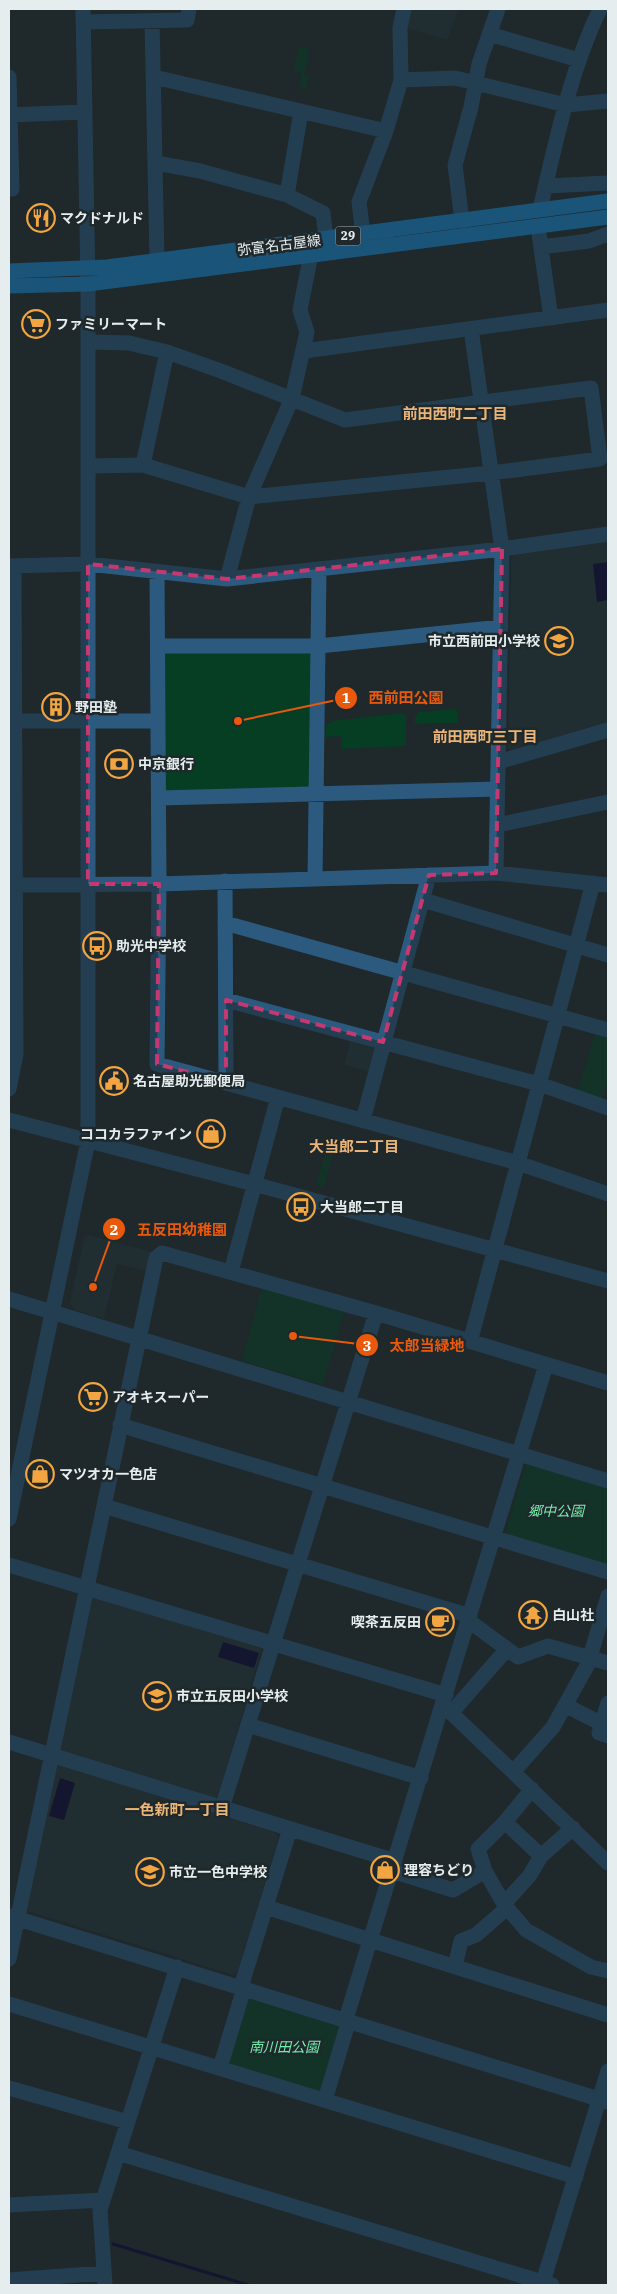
<svg xmlns="http://www.w3.org/2000/svg" width="617" height="2294" viewBox="0 0 617 2294" font-family="'IBM Plex Serif','Noto Sans JP',serif">
<style>
.built{fill:#223338}
.green{fill:#063e24}
.water{fill:#060132}
.lines{fill:none;stroke-linecap:round;stroke-linejoin:round}
.stream{stroke:#060132;stroke-width:3}
.minor{stroke:#2c5a7f;stroke-width:15}
.major{stroke:#178ad8;stroke-width:15}
.marked{fill:none;stroke:#c73871;stroke-width:4;stroke-dasharray:10 6;stroke-linejoin:round}
.labels{text-anchor:middle;stroke-width:5;stroke-linejoin:round;paint-order:stroke}
.shield{fill:#1f282b;stroke:#aab2b4;stroke-width:1}
.shield-label{font-size:12px;font-weight:bold;fill:#e6edee}
.poi-label{font-size:14px;font-weight:bold;fill:#e6edee;stroke:#1f282b;text-anchor:start}
.street-label{font-size:14px;fill:#e6edee;stroke:#1f282b}
.park-label{font-size:14px;font-style:italic;fill:#72eeab;stroke:#1f282b}
.neighbourhood-label{font-size:15px;font-weight:bold;fill:#eab477;stroke:#1f282b}
.leader{fill:none;stroke:#e8590c;stroke-width:2}
.callout-dot{fill:#e8590c;stroke:#1f282b;stroke-width:2}
.mark-label{font-size:15px;text-anchor:middle;font-weight:bold;fill:#fff}
.callout-label{font-size:15px;text-anchor:middle;font-weight:bold;fill:#e8590c;stroke:#1f282b;stroke-width:5;stroke-linejoin:round;paint-order:stroke}
</style>
<rect width="100%" height="100%" fill="#1f282b"/>
<path class="built" d="M408,9H459L447,40L403,27Z
M608,541V725L516,754L508,748L511,557L516,552Z
M351,1039L377,1049L371,1072L344,1065Z
M85,1234L152,1252L147,1271L117,1264L104,1319L74,1310L70,1303Z
M91,1596L262,1648L218,1796L214,1798L60,1751Z
M59,1764L276,1833L279,1837L238,1971L233,1975L27,1911L24,1906L53,1767Z"/>
<path class="green" d="M302,46L310,50L304,74L309,78L307,87L304,89L299,85L301,73L294,70L297,51Z
M309,650L314,655L312,786L308,790L170,794L163,790V654L168,651Z
M457,709L458,723L415,724V717L419,712Z
M403,713L406,717V746L341,749V736L325,737L326,726L332,721Z
M595,1034L608,1038V1080L602,1100L577,1092Z
M326,1150L334,1152L324,1187L316,1185Z
M262,1287L345,1311L323,1385L242,1361Z
M526,1464L608,1485V1567L509,1537L506,1530Z
M249,1999L338,2026L341,2030L319,2094L226,2063L244,2002Z"/>
<path class="water" d="M608,562V600L597,602L593,564Z
M223,1642L259,1653L254,1668L218,1657Z
M60,1778L75,1783L64,1820L49,1816Z"/>
<g class="lines">
<path class="stream" d="M113,2244L248,2285"/>
<path class="minor" d="M152,21L157,260
M83,22L187,20L189,9
M489,34L579,60
M9,77L12,189H9
M154,77L386,131
M401,80L455,78L566,105L608,101
M9,115L84,112
M156,163L200,171L287,195L301,111
M546,186L608,183
M287,195L323,213L326,238
M540,209C556,142 570,71 600,9
M462,221L455,165L471,107L479,64L498,9
M538,227L551,318
M363,234L359,202L386,131L401,80L400,28L404,9
M541,247L589,241L608,234
M471,329L502,549L496,873
M88,342L129,343L167,352L221,371L345,420L591,388L600,459L491,473L249,497L143,465L88,466
M304,351L608,310
M143,465L167,352
M9,566L88,564L227,579L502,549L608,534
M157,572L159,884L157,1064L518,1163L608,1194
M227,579L249,497L292,398L307,332L300,310L311,254
M158,646H319L501,627
M9,721H158
M498,762L608,730
M159,798L498,789
M497,825L608,802
M315,879L319,569
M225,881L226,1082
M9,885L159,884L496,873L608,885
M423,900L608,955
M225,923L608,1030
M226,1000L539,1084L608,1108
M9,1089L16,1054L14,566
M9,1120L254,1184L608,1281
M363,1120L429,875
M231,1272L278,1097
M9,1299L608,1481
M470,1342L593,883
M120,1425L608,1572
M104,1506L470,1616
M9,1519L88,1141V284L83,9
M9,1565L446,1695
M469,1621L518,1657L548,1646L608,1663
M608,1703L599,1733L608,1736
M443,1705L608,1863
M565,1705L602,1724
M452,1712L507,1649
M248,1725L421,1778
M9,1742L395,1861
M514,1771L553,1727L588,1664L608,1596
M532,1789L505,1822L478,1849L485,1871L504,1904L526,1930L591,1967L608,1971
M222,1808L376,1313
M505,1822L541,1856
M392,1871L453,1890L485,1871
M504,1904L530,1875L541,1856L573,1828
M266,1907L608,2015
M9,1916L608,2102
M9,1959L156,1258L162,1253L376,1313L608,1383
M455,1966L461,1941L476,1935L507,1908
M241,1987L290,1829
M9,2004L576,2177
M346,2019L546,1365
M220,2068L244,1988
M9,2088L128,2122
M325,2100L349,2020
M118,2153L552,2285
M9,2205L103,2200
M9,2280L104,2273
M105,2285L100,2210L177,1967
M542,2285L608,2071"/>
<path class="major" d="M9,271L107,267L608,201
M9,286L88,284L608,217"/>
</g>
<path d="M0 0H617V2294H0ZM502,549L496,873L429,875L383,1042L226,1000V1082L157,1064L159,884H88V564L227,579Z" fill="#1f282b" fill-opacity=".55" fill-rule="evenodd"/>
<path class="marked" d="M502,549L496,873L429,875L383,1042L226,1000V1082L157,1064L159,884H88V564L227,579Z"/>
<defs>
<symbol id="restaurant-ring" viewBox="-11 -11 22 22"><circle r="9.5" fill="#1f282b" stroke="#f2a541" stroke-width="1.5"/><path d="M-5-6h1v4h1v-4h1v4h1v-4h1v5L-1.5 .5V6h-2V.5L-5-1ZM5-6V6H3V1.5H1.5Q1.5-4 5-6Z" fill="#f2a541"/></symbol>
<symbol id="supermarket-ring" viewBox="-11 -11 22 22"><circle r="9.5" fill="#1f282b" stroke="#f2a541" stroke-width="1.5"/><path d="M-6-5.5h2.5l.6 2H6L4.5 2H-2.5L-4.4-4H-6ZM-1.5 3.2a1.3 1.3 0 1 0 .1 0ZM3 3.2a1.3 1.3 0 1 0 .1 0Z" fill="#f2a541"/></symbol>
<symbol id="school-ring" viewBox="-11 -11 22 22"><circle r="9.5" fill="#1f282b" stroke="#f2a541" stroke-width="1.5"/><path d="M0-5L7-2L0 1L-7-2ZM-4 1L0 2.5L4 1V4Q0 6-4 4Z" fill="#f2a541"/></symbol>
<symbol id="building-ring" viewBox="-11 -11 22 22"><circle r="9.5" fill="#1f282b" stroke="#f2a541" stroke-width="1.5"/><path d="M-4-6H4V6H1V3H-1V6H-4ZM-2.5-4.3h1.7v1.8h-1.7ZM.8-4.3h1.7v1.8H.8ZM-2.5-1h1.7V.8h-1.7ZM.8-1h1.7V.8H.8Z" fill="#f2a541"/></symbol>
<symbol id="bank-ring" viewBox="-11 -11 22 22"><circle r="9.5" fill="#1f282b" stroke="#f2a541" stroke-width="1.5"/><path d="M-6-4H6V4H-6ZM0-2.3a2.3 2.3 0 1 0 0 4.6a2.3 2.3 0 1 0 0-4.6Z" fill="#f2a541"/></symbol>
<symbol id="bus-ring" viewBox="-11 -11 22 22"><circle r="9.5" fill="#1f282b" stroke="#f2a541" stroke-width="1.5"/><path d="M-5-6H5V4H4V6H2V4H-2V6H-4V4H-5ZM-3.5-4V0h7V-4ZM-3.5 1.2v1.5H-2V1.2ZM2 1.2v1.5H3.5V1.2Z" fill="#f2a541"/></symbol>
<symbol id="civic-ring" viewBox="-11 -11 22 22"><circle r="9.5" fill="#1f282b" stroke="#f2a541" stroke-width="1.5"/><path d="M-.6-6.5H3V-4.5H.6V-3L4-1V1h2V6H-6V1h2V-1L-.6-3ZM-1.2 2.5V6h2.4V2.5Z" fill="#f2a541"/></symbol>
<symbol id="shop-ring" viewBox="-11 -11 22 22"><circle r="9.5" fill="#1f282b" stroke="#f2a541" stroke-width="1.5"/><path d="M-5-2.5h2.3a2.7 3.5 0 0 1 5.4 0H5L5.5 6h-11ZM-1.5-2.5h3a1.5 2.3 0 0 0-3 0Z" fill="#f2a541"/></symbol>
<symbol id="temple-ring" viewBox="-11 -11 22 22"><circle r="9.5" fill="#1f282b" stroke="#f2a541" stroke-width="1.5"/><path d="M0-6L5-2H3V0L6.5 2.5H4V6H1.5V3h-3V6H-4V2.5H-6.5L-3 0V-2H-5Z" fill="#f2a541"/></symbol>
<symbol id="cafe-ring" viewBox="-11 -11 22 22"><circle r="9.5" fill="#1f282b" stroke="#f2a541" stroke-width="1.5"/><path d="M-5.5-4.5H6V0H3Q3 3.5 0 3.5H-2.5Q-5.5 3.5-5.5 0ZM3-3.2v2h1.7v-2ZM-6 4.5H4V6H-6Z" fill="#f2a541"/></symbol>
</defs>
<g fill-rule="evenodd">
<use href="#restaurant-ring" x="25" y="202" width="32" height="32"/>
<use href="#supermarket-ring" x="20" y="308" width="32" height="32"/>
<use href="#school-ring" x="543" y="625" width="32" height="32"/>
<use href="#building-ring" x="40" y="691" width="32" height="32"/>
<use href="#bank-ring" x="103" y="748" width="32" height="32"/>
<use href="#bus-ring" x="81" y="930" width="32" height="32"/>
<use href="#civic-ring" x="98" y="1065" width="32" height="32"/>
<use href="#shop-ring" x="195" y="1118" width="32" height="32"/>
<use href="#bus-ring" x="285" y="1191" width="32" height="32"/>
<use href="#supermarket-ring" x="77" y="1381" width="32" height="32"/>
<use href="#shop-ring" x="24" y="1458" width="32" height="32"/>
<use href="#temple-ring" x="517" y="1599" width="32" height="32"/>
<use href="#cafe-ring" x="424" y="1606" width="32" height="32"/>
<use href="#school-ring" x="141" y="1680" width="32" height="32"/>
<use href="#shop-ring" x="369" y="1854" width="32" height="32"/>
<use href="#school-ring" x="134" y="1856" width="32" height="32"/>
</g>
<g class="labels">
<rect class="shield" x="335.5" y="226.5" width="25" height="19" rx="4"/>
<g class="shield-label">
<text x="348" y="240">29</text>
</g>
<g class="poi-label">
<text x="60" y="223">マクドナルド</text>
<text x="55" y="329">ファミリーマート</text>
<text x="540" y="646" text-anchor="end">市立西前田小学校</text>
<text x="75" y="712">野田塾</text>
<text x="138" y="769">中京銀行</text>
<text x="116" y="951">助光中学校</text>
<text x="133" y="1086">名古屋助光郵便局</text>
<text x="192" y="1139" text-anchor="end">ココカラファイン</text>
<text x="320" y="1212">大当郎二丁目</text>
<text x="112" y="1402">アオキスーパー</text>
<text x="59" y="1479">マツオカ一色店</text>
<text x="552" y="1620">白山社</text>
<text x="421" y="1627" text-anchor="end">喫茶五反田</text>
<text x="176" y="1701">市立五反田小学校</text>
<text x="404" y="1875">理容ちどり</text>
<text x="169" y="1877">市立一色中学校</text>
</g>
<g class="street-label">
<text transform="translate(279 245) rotate(-7)" y="5">弥富名古屋線</text>
</g>
<g class="park-label">
<text x="556" y="1516">郷中公園</text>
<text x="284" y="2052">南川田公園</text>
</g>
<g class="neighbourhood-label">
<text x="455" y="419">前田西町二丁目</text>
<text x="485" y="742">前田西町三丁目</text>
<text x="354" y="1152">大当郎二丁目</text>
<text x="177" y="1815">一色新町一丁目</text>
</g>
</g>
<path class="leader" d="M238 721L346 698M93 1287L114 1229M293 1336L367 1345"/>
<g class="callout-dot">
<circle cx="238" cy="721" r="5"/>
<circle cx="93" cy="1287" r="5"/>
<circle cx="293" cy="1336" r="5"/>
<circle cx="346" cy="698" r="12"/>
<circle cx="114" cy="1229" r="12"/>
<circle cx="367" cy="1345" r="12"/>
</g>
<g class="mark-label">
<text x="346" y="703">1</text>
<text x="114" y="1235">2</text>
<text x="367" y="1351">3</text>
</g>
<g class="callout-label">
<text x="406" y="703">西前田公園</text>
<text x="182" y="1235">五反田幼稚園</text>
<text x="427" y="1351">太郎当緑地</text>
</g>
<rect width="617" height="2294" fill="none" stroke="#e6edee" stroke-width="20"/>
</svg>
